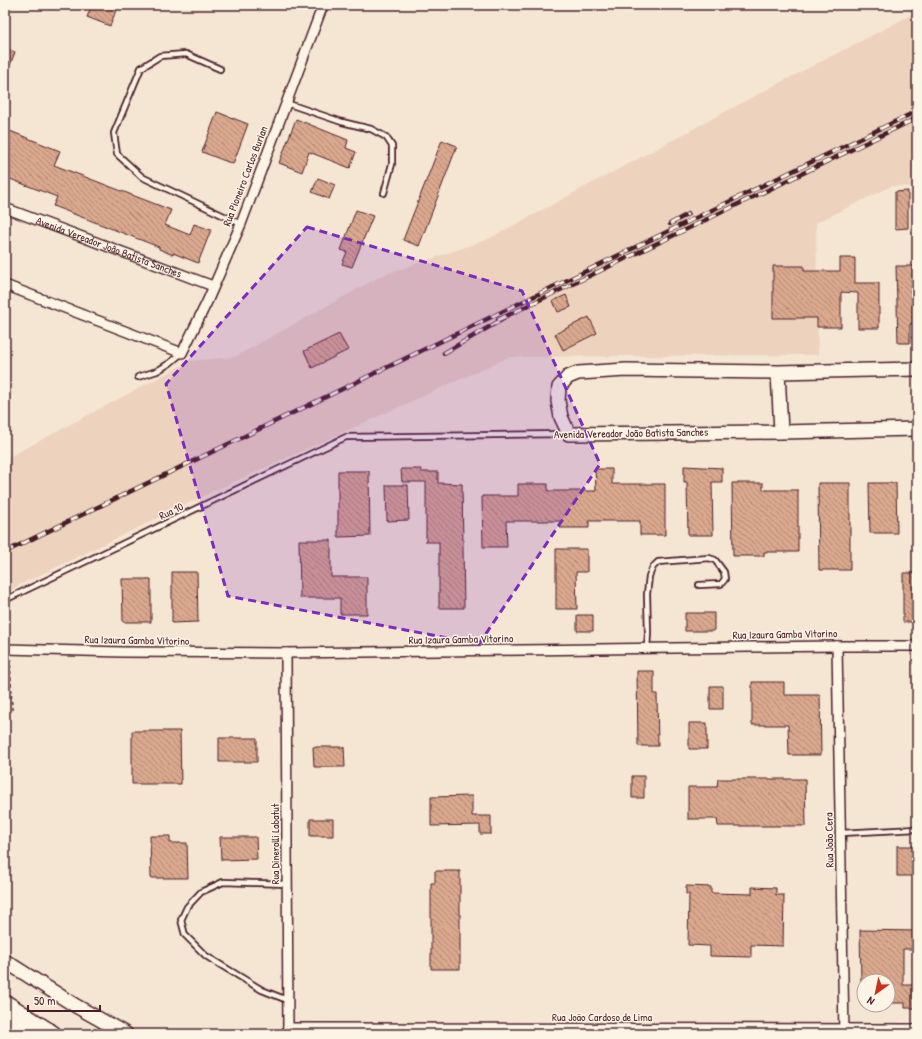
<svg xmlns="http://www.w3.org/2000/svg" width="922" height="1039" viewBox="0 0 922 1039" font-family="'Patrick Hand',sans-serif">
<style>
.built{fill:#edd3be}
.building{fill:url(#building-back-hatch);stroke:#4a1f2b}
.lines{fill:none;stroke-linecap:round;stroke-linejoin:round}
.lane-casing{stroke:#4a1f2b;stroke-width:8}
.street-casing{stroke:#4a1f2b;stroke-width:12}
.secondary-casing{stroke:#4a1f2b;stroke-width:16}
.highway-casing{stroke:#4a1f2b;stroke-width:19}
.path{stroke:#4a1f2b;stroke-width:1.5;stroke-dasharray:3 3;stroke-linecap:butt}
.lane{stroke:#fcf5e5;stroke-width:4.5}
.street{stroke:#fcf5e5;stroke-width:9}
.secondary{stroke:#fcf5e5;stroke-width:13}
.highway{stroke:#fcf5e5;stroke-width:16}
.rail-casing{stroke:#4a1f2b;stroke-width:4.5}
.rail{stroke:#fcf5e5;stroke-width:3;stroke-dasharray:9;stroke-linecap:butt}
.marked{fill:#7b2cbf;fill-opacity:0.2;stroke:#7b2cbf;stroke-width:3;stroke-dasharray:8 5;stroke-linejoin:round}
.labels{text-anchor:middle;stroke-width:3;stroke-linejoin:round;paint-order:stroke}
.street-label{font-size:11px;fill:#4a1f2b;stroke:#fcf5e5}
</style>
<defs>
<pattern id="building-back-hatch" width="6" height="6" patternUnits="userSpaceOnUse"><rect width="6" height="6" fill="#daa88d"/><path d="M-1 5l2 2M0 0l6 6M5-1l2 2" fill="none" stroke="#b38873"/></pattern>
</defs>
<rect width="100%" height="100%" fill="#f5e6d3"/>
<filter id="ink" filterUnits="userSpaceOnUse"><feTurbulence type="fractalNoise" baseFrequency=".025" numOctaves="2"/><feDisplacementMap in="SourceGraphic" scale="8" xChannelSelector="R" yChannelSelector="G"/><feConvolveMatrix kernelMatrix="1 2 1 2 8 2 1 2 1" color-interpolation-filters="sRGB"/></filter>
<g filter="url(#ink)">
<path class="built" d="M917,12V187L892,186L816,223L818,355L509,357L214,491L5,592V459L190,361L235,357L381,276L488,239L760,93Z"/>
<path class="building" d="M92,5H118L110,26L87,17Z
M5,48L15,52L6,76H5Z
M217,112L248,124L233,164L202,152Z
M296,119L348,140L346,148L356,152L350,168L309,152L302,172L279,163Z
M5,129L60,151L54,165L171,210L165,225L190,235L194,224L211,230L198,263L173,253V255L159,249V247L53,206L57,197L5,177Z
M442,140L457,146L419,246L403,240Z
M318,178L335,185L329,199L312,192Z
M908,191V228L895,229V192Z
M356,210L373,216L352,267L342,264L347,252L341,250Z
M840,258H855V283H879V328H858V293L841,292V327H817V318H773V266H804V271H840Z
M896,266H917V324H910V343H898Z
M566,295L571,307L558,312L553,301Z
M589,317L597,333L563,350L555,334Z
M339,334L348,350L312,368L304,351Z
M684,466L722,468V482H712L713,535H688L687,482H684Z
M401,469H421V472H438V483L462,484L464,608H439V542H426V482H402Z
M595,469H612V484H665V535H640V521H589V528H560V521H506L507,547H483L482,496H518V484H548V491H596Z
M338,471H369L370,536L338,537Z
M732,483H763V490H798V552H764V556H733Z
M818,483H850V570H819Z
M869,483H896L897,533H870Z
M386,485H408L409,520L387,521Z
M299,540H331V577H367V614H340V598H300Z
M556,549H587V572H576L577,609H556Z
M172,572H197L198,622L172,623Z
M903,573H917V622H903Z
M122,579H151V622H123Z
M685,613H714V631H685Z
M577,615H593V631H577Z
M637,671H654V694H657L658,746H638Z
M752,682H784V695H820L821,755H789L788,725H752Z
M710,686H723V709H710Z
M689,723H707V749H689Z
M132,731H180L181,784H132Z
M219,738H257V762H219Z
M313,747H344L345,767H314Z
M632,776H644V798H632Z
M718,779H805L806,826H718L717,819H688V787H717Z
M472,796V816H491V834H480V825L431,826V797Z
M310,819H333V836H310Z
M150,836H170V843H187L188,878H151Z
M220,837H256L257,859L221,860Z
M897,846H917V876H897Z
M435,871H460V969H431V883H435Z
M686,886L711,887V893L752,894V887L776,888V895H784L783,946L751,945V957L710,956V946L688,945L689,894H686Z
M860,930L917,931V949H903V985H917V1008H905V1003H888V981H861Z"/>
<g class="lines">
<defs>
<path id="lane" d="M220,69L186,54L160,56L141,68L114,133L117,154L142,177L241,224
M286,103L342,122L371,129L386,137L392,146V164L384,193
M138,377L157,371L170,363L182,353
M5,600L346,437L567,434
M647,648L648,633L647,594L649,576L653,567L658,562L709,558L715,560L724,572L725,579L721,584L699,585
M841,833L917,829
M287,884L223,882L201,892L187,907L181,920L185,935L206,956L262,990L287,1000"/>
<g id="street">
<path id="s1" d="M5,208L213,286"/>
<path d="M5,285L182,353L207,302L241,224L323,5"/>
<path d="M837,646L844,1034"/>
<path d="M5,649L123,652L286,653L837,646H917"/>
<path d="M286,653L288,1033"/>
<path d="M288,1028L917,1029"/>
</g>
<path id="secondary" d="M917,369L778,372L626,370L578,373L568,377L559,387L558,401L561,417L569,434L781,432L917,429
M778,372L781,432
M5,961L76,1006L126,1034"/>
<path id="highway" d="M5,1003L53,1034
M5,1021L25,1034"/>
</defs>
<use href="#lane" class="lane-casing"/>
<use href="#street" class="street-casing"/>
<use href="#secondary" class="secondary-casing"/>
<use href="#highway" class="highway-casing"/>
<path class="path" d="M10,659L12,711"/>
<use href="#lane" class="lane"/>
<use href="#street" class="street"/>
<use href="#secondary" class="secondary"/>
<use href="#highway" class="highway"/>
<defs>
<path id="rail" d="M670,224L688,214
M498,320L917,118
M444,353L503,319
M5,552L917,111"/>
</defs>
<use href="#rail" class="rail-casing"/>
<use href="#rail" class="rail"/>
</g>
</g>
<path class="marked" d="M307,227L522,291L600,464L479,644L228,596L166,384Z"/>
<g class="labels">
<g class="street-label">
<text transform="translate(245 176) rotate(-69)" y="4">Rua Pioneiro Carlos Burian</text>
<text dy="4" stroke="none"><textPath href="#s1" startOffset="111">Avenida Vereador João Batista Sanches</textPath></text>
<text transform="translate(631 433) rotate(-1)" y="4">Avenida Vereador João Batista Sanches</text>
<text transform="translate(171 511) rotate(-26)" y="4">Rua 10</text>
<text transform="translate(785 634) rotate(-1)" y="4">Rua Izaura Gamba Vitorino</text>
<text transform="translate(461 639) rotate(-1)" y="4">Rua Izaura Gamba Vitorino</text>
<text transform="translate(137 640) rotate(1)" y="4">Rua Izaura Gamba Vitorino</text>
<text transform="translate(829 840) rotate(-91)" y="4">Rua João Cera</text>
<text transform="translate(275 844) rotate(-90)" y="4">Rua Dinerolli Labatut</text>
<text x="602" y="1021">Rua João Cardoso de Lima</text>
</g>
</g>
<rect width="922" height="1039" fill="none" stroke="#fcf5e5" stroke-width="20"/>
<rect x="10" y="10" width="902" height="1019" fill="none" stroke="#4a1f2b" stroke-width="1.5" filter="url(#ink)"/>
<g transform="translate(876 993) rotate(213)"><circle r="19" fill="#fcf5e5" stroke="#b59f9b"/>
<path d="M0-3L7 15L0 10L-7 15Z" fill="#c8321e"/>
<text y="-6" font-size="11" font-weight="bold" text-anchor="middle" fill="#4a1f2b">N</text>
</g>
<path d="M28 1005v6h72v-6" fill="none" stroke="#4a1f2b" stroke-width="2"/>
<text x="34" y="1005" font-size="12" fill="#4a1f2b" stroke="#fcf5e5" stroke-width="3" paint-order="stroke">50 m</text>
</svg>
